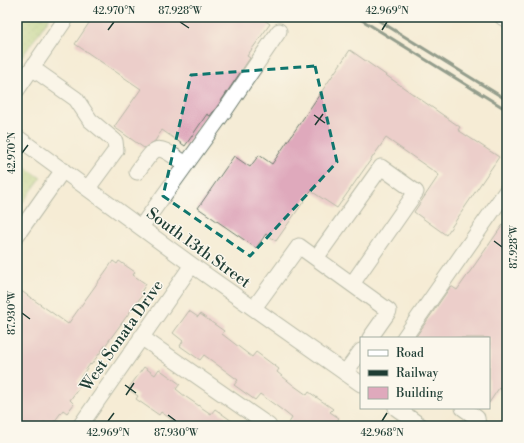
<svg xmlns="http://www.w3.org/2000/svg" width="524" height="443" viewBox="0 0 524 443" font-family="'Libre Bodoni',serif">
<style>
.grass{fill:url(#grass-dots);stroke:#648556}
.building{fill:#dfa9bc}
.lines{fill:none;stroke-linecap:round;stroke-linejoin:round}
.minor-casing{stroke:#6a7a6d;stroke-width:17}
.minor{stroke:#fff;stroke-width:15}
.rail{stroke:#1f3d34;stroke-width:3}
.marked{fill:none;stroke:#0f766e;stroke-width:3;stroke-dasharray:8 5;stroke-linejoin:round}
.ticks{fill:none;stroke:#1f3d34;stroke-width:1.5}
.labels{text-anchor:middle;stroke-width:3;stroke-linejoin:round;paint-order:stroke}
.street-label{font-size:16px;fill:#1f3d34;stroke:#fbf7ec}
.neatline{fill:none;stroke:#1f3d34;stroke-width:1.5}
.ticks-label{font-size:10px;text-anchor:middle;fill:#1f3d34}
</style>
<defs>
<pattern id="grass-dots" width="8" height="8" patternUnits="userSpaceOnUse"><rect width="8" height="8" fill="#a8cd77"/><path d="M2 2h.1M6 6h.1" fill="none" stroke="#88a862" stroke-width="1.8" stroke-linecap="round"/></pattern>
</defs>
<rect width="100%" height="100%" fill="#fbf7ec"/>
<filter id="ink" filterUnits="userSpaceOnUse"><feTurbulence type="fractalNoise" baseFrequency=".025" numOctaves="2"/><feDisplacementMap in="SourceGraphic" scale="8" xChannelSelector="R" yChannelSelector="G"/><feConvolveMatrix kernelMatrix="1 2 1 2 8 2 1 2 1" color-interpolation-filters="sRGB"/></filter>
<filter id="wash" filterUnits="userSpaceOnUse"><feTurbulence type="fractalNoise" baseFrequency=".012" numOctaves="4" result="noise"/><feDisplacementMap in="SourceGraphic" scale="16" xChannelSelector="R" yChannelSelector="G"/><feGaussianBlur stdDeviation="0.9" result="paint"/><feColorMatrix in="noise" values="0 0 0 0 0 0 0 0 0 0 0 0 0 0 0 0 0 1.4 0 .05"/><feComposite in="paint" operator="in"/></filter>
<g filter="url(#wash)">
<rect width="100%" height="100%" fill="#f5ecd6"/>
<path class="grass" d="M17,17H50L17,64Z
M17,161L41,178L17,211Z"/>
<g id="blocks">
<path class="building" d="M93,17H260L270,24L247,56L250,58L219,104L210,116L207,114L185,146L162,130L155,141L144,148L114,127L141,89L75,44Z
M350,50L460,127L458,130L499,157L446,235L414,212L439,175L386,138L337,208L311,191L276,241L266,234L256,248L198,208L234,156L250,167L259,155L272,164Z
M507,219V394L499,388L489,403V338H415L451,286L457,290Z
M113,261L117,264L119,261L135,272L133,275L146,284L141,292L143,294L91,365L90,364L77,382L81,385L70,400L74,404L67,413L63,410L51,426L44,422L41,426H17V288L68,324Z
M189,311L198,317L200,314L224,331L222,334L252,357L256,352L279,369L277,372L293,385L307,395L309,392L333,409L330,412L339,418L334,426H287L292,418L282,410L260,394L255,400L234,385L238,380L204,355L200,360L180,346L183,341L173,333Z
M144,367L155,375L159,369L180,384L176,389L186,397L211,414L215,409L239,426H181L161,412L159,415L136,399L138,396L128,389Z"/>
</g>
</g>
<g filter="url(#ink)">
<use href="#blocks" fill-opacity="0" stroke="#6a7a6d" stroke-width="1"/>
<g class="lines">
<defs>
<path id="minor" d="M502,17L507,20
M32,68L76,99L90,120L115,141L116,150L88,188
M17,90L67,17
M17,137L192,265L361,384
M137,172C159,142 155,144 186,164
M141,227L226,109L279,31
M17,235L63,170
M316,258L381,167L416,192L352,284
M254,308L299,246L389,311L370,338
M141,337L269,426
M404,338L507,190
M345,373L361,351
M396,408L421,426
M463,408L477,418L478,426
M80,426L192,265"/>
</defs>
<use href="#minor" class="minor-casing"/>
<use href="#minor" class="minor"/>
<path class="rail" d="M357,17L507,110
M373,17L507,100"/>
</g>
</g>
<path d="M0 0H524V443H0ZM315,66L337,162L250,256L163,196L191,75Z" fill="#f5ecd6" fill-opacity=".55" fill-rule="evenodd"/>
<path class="marked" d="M315,66L337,162L250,256L163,196L191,75Z"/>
<path class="ticks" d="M180,22L189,28M108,30L114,22M382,30L387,22M314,115L325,123M315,125L323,114M22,153L28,145M494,241L502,247M22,313L30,319M125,385L136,393M126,395L134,383M168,415L176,421M108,421L114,413M382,421L387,413"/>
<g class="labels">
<g class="street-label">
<text transform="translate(199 247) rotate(36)" y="6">South 13th Street</text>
<text transform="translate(121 335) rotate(-55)" y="6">West Sonata Drive</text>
</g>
</g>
<rect width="524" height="443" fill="none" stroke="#fbf7ec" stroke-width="44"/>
<rect x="360" y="337" width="130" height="72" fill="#fbf7ec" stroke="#a3ada2"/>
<rect x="368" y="350" width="20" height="6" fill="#ffffff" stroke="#a3ada2"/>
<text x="396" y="357" font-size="12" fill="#1f3d34">Road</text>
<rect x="368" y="370" width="20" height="6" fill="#1f3d34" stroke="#a3ada2"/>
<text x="396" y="377" font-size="12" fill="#1f3d34">Railway</text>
<rect x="368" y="387" width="20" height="12" fill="#dfa9bc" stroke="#a3ada2"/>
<text x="396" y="397" font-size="12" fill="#1f3d34">Building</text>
<rect x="22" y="22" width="480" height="399" class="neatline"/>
<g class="ticks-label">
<text x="114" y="14">42.970°N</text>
<text x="180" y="14">87.928°W</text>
<text x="387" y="14">42.969°N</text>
<text transform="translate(11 153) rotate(-90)" y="4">42.970°N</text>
<text transform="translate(513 247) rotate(-90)" y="4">87.928°W</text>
<text transform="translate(11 313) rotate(-90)" y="4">87.930°W</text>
<text x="108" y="436">42.969°N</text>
<text x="176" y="436">87.930°W</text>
<text x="382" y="436">42.968°N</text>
</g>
</svg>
